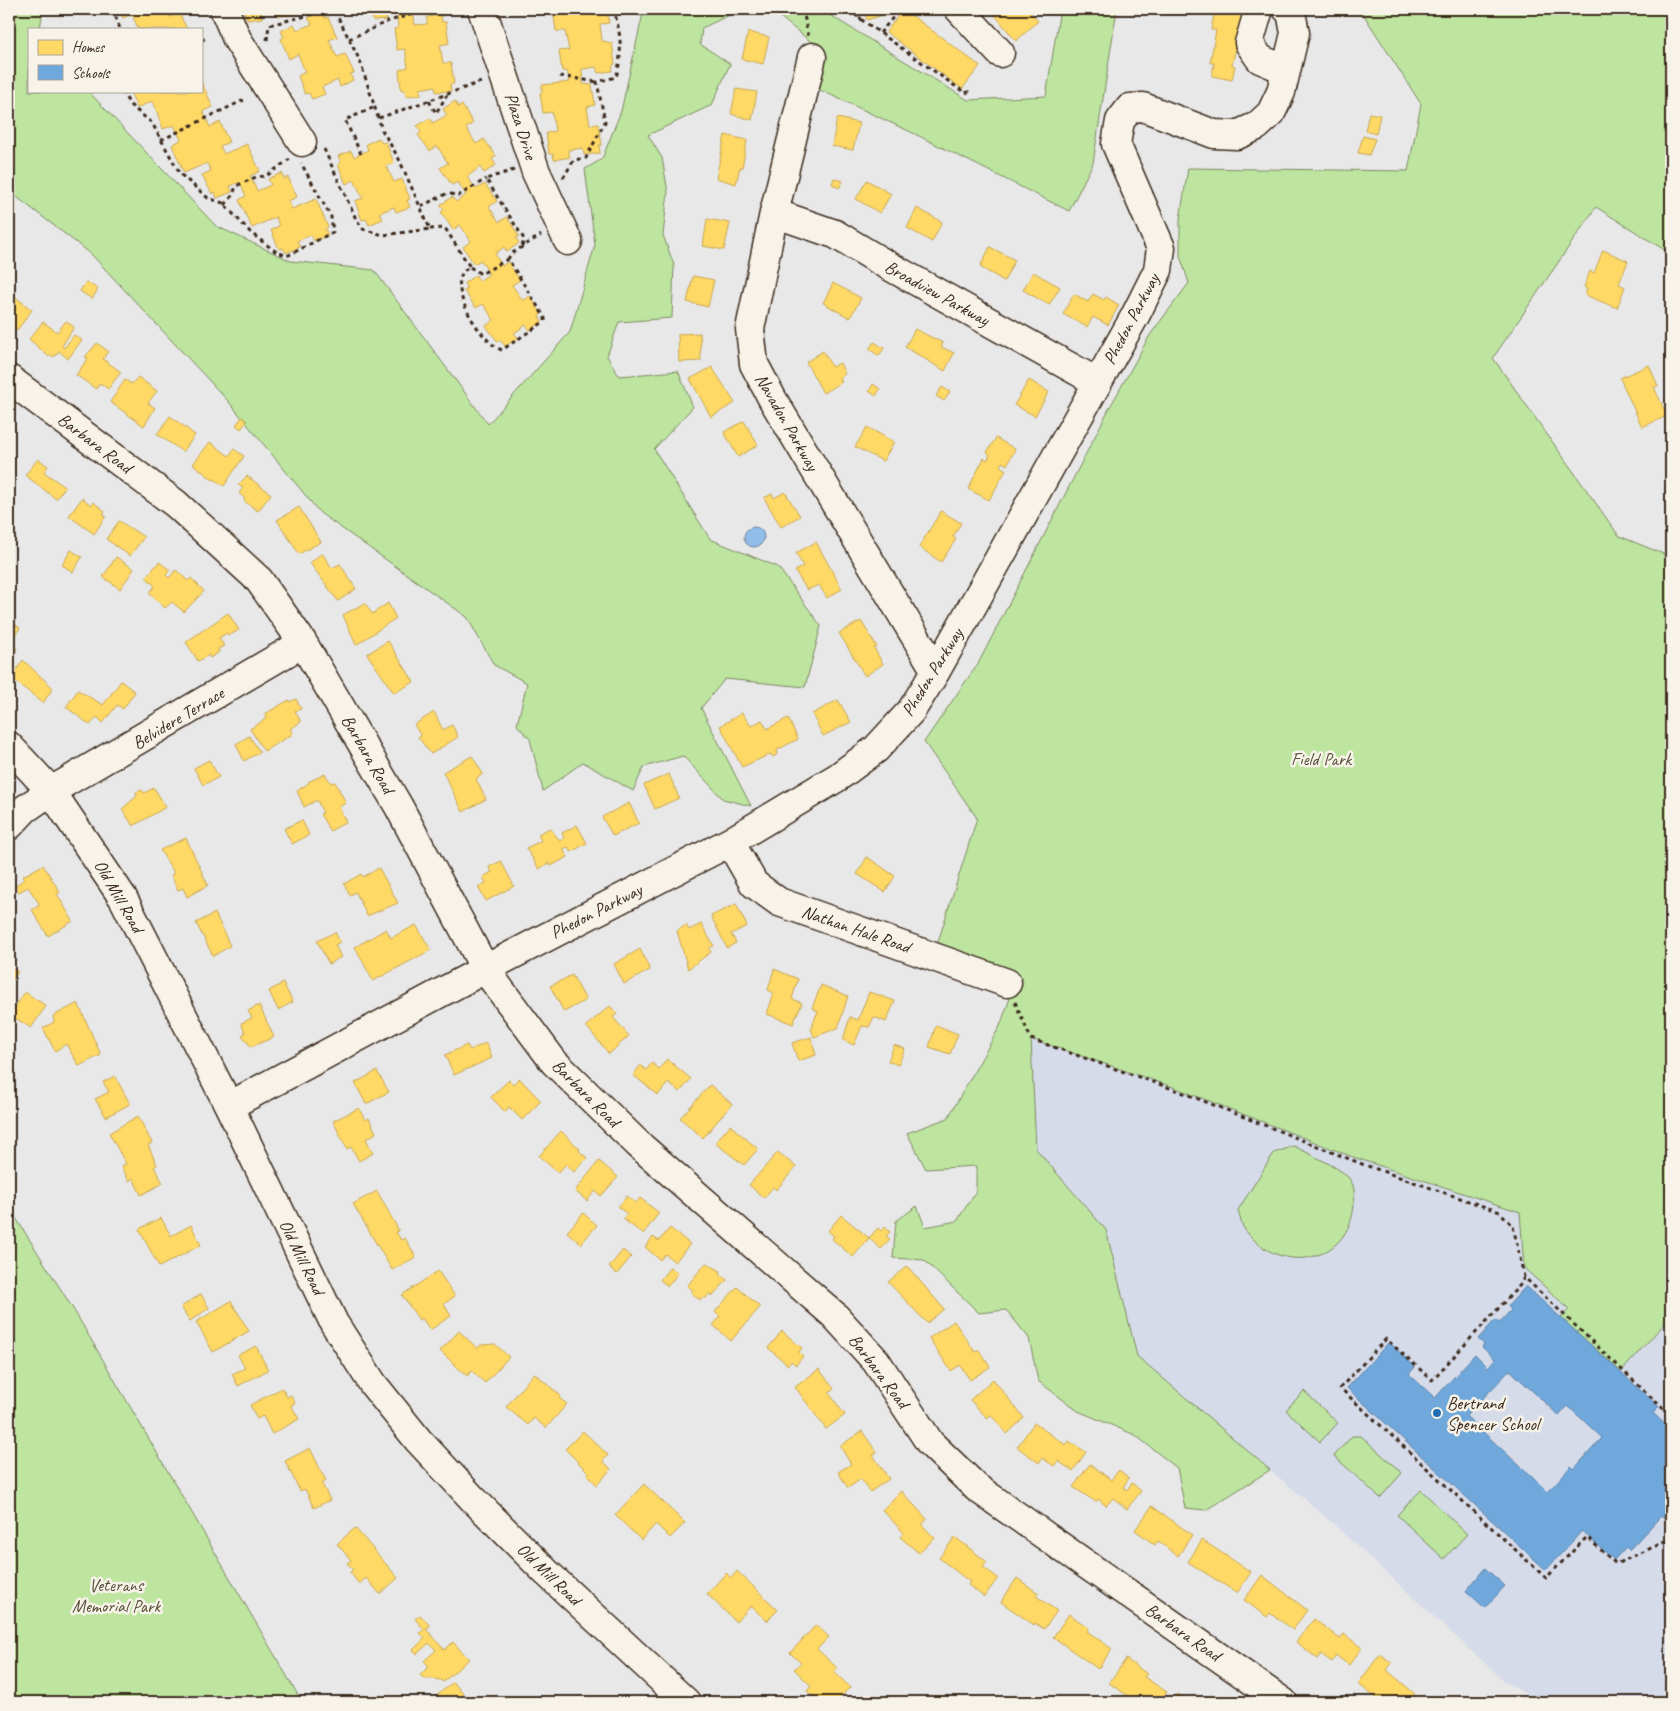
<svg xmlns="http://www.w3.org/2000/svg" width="1680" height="1711" viewBox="0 0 1680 1711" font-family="Caveat,sans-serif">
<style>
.built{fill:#d6dbea}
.green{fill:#bde5a0;stroke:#7c885f}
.water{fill:#90bdea;stroke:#6e8298}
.homes{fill:#ffd966;stroke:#c4a450}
.schools{fill:#6fa8dc;stroke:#5f82a3;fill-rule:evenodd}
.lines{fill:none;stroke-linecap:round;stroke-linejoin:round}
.minor-casing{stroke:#3b2a1e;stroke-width:31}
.path{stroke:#3b2a1e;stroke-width:3;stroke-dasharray:4 4;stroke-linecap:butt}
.minor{stroke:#f7f3e8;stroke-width:28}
.poi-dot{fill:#1f6fb2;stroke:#f7f3e8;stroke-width:2}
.labels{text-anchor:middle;stroke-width:5;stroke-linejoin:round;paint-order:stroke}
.street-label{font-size:18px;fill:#3b2a1e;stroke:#f7f3e8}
.park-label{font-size:18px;fill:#554f38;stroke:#f7f3e8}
.poi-label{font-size:18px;fill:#3b2a1e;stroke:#f7f3e8;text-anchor:start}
</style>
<rect width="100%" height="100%" fill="#e8e8e9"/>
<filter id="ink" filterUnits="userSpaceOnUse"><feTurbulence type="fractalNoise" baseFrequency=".02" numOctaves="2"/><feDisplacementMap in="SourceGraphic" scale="10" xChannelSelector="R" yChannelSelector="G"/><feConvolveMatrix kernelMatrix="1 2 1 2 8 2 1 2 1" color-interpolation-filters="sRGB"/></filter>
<g filter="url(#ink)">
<path class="built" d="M1031,1039L1173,1087L1353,1157L1520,1212L1671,1198V1702H1539L1503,1680L1329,1520L1137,1356L1106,1230L1036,1149Z"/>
<path class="green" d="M9,9H43L40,29H29V91H88L216,226L291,261L374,270L488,424L570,332L595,245L585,169L602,159L621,111L644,9H742L702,28L700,44L730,64L712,105L648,135L662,158L668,192L663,235L674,265L672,318L619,322L607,356L619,376L678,371L693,407L654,449L710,539L778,567L821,626L805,687L725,679L701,708L751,806L723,799L683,756L644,767L633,791L583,762L543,791L530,739L517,725L527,683L494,665L467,617L320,513L228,401L91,254L9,191Z
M770,9H820L968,100L1046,96L1060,9H1117L1093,163L1069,211L913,133L818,89L825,53Z
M1360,9H1671V254L1596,207L1493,358L1619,536L1671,557V1316L1621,1372L1561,1318L1569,1309L1524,1268L1520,1212L1353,1157L1173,1087L1031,1039L1036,1149L1106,1230L1137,1356L1270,1470L1206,1510L1185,1508L1177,1468L1135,1435L1078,1411L1038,1381L1029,1338L1006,1310L979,1313L924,1260L893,1258L896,1221L917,1206L925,1227L957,1221L976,1191V1166L926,1169L907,1133L948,1118L1000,1026L1018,976L937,945L977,818L924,742L979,662L1110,407L1150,335L1189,283L1180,256V219L1188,168L1408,171L1421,104Z
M1294,1146C1307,1153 1337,1166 1347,1176C1355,1184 1355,1194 1354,1204C1350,1263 1281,1277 1246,1231C1241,1226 1240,1216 1238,1210L1274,1153Z
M9,1207L75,1312L302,1702H9Z
M1304,1391L1338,1423L1320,1442L1286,1410Z
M1352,1436H1361L1402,1473L1380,1498L1334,1456Z
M1421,1490L1467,1534L1444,1559L1397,1515Z"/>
<path class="water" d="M744 537a10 10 0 1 1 20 0a10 10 0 1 1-20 0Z"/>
<path class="homes" d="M119,9H167L170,17L179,13L187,29H138L132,14L123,18Z
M243,9H292V15L278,16L277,10L261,12L262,18L247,20Z
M367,9H420L413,10L415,25L427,24V17L441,15L442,22H446L449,43L440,45L443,63H451L454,84H450L451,91L436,92L435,86L420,89L421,95L406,96L405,90H401L399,70L408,67L405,49L397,50L394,29L398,28L397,12L386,14L387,20L373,21L372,15H368Z
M560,9H607L609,23L600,24L602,41L612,43L615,64L613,65L612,71L598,73L596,67L582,69L583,84L592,85L595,105L587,107L590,125L598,124L602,145H599L600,153L584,155L583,148L568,150L570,157L554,160L553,154H549L546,133L555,131L552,112L543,113L540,93L542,92V85L570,82L567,71H562L559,51L569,50L565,31H556L553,10Z
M863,9H894L895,11L867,20Z
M903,9L980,66L962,89L886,32Z
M990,9H1028L1038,21L1016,41Z
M1215,9H1245L1232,65L1235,66L1232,80L1212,76L1214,63H1210L1216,30H1211Z
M322,12L325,18L328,17L337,37L329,40L337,57L345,54L354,73L350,74L353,80L340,87L338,80L322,87L325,94L312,99L309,93L305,94L298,76L305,72L298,54L289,59L281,39L284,37L281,31L294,24L297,30L312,24L308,18Z
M748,32L769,37L763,64L742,59Z
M201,81L213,107L203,111L210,127L220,122L229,142L220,146L224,154L247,144L260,171L250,176L257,191L271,185L268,179L282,173L284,179L288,177L297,197L288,201L292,209L316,199L328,227L325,229L328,235L314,241L311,235L297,241L300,247L286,253L283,248L279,249L271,230L279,226L276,217L252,228L239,200L246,196L240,182L230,186L232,192L217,198L215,192L212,194L202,175L211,171L207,163L184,173L172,145L181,140L174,125L163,129L153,101L137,108L130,91H201Z
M736,89L757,92L752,120L731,114Z
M455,101L458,107L462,105L473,123L466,128L476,144L484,139L496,156L492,159L496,165L484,173L480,167L467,177L476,189L485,184L497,201L489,207L499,222L507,217L519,236L516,238L519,243L507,252L504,247L495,254L502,266L508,262L520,280L512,285L523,301L530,296L542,314L539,316L542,322L530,330L526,325L514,333L518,338L505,346L500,340L498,342L486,326L494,320L483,304L476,308L464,291L467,289L464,283L476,275L479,281L489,274L481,260L474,264L463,247L471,241L460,225L453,230L441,212L444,210L440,205L452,197L456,202L466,195L458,182L452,185L440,168L448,163L437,146L430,151L418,135L421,132L417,126L430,118L433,123L447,115L443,109Z
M1369,113L1380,115L1376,134L1365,131Z
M837,118L859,123L853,150L832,146Z
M725,135L747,140L742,168L740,167L736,184L716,178Z
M1363,136L1375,139L1369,155L1358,153Z
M379,138L382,143L386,142L394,163L386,166L394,182L402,179L410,199L407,200L410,207L396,212L394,207L379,213L383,219L369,225L366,219L362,220L355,201L363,198L354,180L346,184L338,164L341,162L338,156L351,151L354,157L368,150L366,144Z
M834,178L843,181L839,188L832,184Z
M867,180L891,194L880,213L856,199Z
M917,208L942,222L932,242L907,228Z
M707,219L730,223L724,250L703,246Z
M990,247L1015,260L1004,281L980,267Z
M1603,250L1628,261L1619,284L1625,287L1617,308L1585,295L1587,289L1584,287L1590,271L1594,273Z
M1033,272L1060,287L1049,305L1023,290Z
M693,276L714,280L708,307L687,302Z
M86,282L98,289L92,299L80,291Z
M833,283L861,298L850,318L823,303Z
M9,292L32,310L17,330L9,324Z
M1074,294L1088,302L1093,294L1104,300L1106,297L1119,305L1108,325L1093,317L1087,327L1063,314Z
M66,321L74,327L62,346L64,348L74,335L82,340L68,359L59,351L54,357L51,355L49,357L29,339L43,322L57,332Z
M915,329L943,343L941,347L954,353L945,371L905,347Z
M700,333L701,361L679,362L678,334Z
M874,342L884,348L879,356L869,349Z
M97,343L108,351L103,359L121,372L108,389L100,383L96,389L76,375L88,358L85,357Z
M823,351L832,367L840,363L845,374L839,378L842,382L823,393L806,362Z
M1649,365L1658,386L1654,387L1667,416L1642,427L1620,378Z
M712,367L735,403L711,417L690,379Z
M138,377L157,391L148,403L155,408L144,426L110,402L125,380L132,384Z
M1029,380L1049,392L1035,416L1014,405Z
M873,384L880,389L876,396L869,391Z
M942,387L950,392L944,401L936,396Z
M170,416L195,435L183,452L157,434Z
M242,417L247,421L241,429L236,425Z
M744,421L758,445L738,457L724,432Z
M867,427L894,442L883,461L855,447Z
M996,438L1015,449L1007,465L1002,462L1000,466L1006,470L989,500L968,489L984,458L987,460L990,455L987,452Z
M210,442L229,456L234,449L244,456L224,486L214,479L213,480L193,464Z
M38,459L48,466L44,472L65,487L56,499L25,475Z
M247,476L271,494L258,511L244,501L245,499L239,493L243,488L238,485Z
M785,492L800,516L781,527L764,498L772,494L774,498Z
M82,498L91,505L93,502L105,511L103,514L106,516L94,534L69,516Z
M299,507L321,542L299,554L277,520Z
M941,511L961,523L953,537L956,539L941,562L919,547Z
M119,521L144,537L130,556L106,539Z
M816,542L842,589L827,598L819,585L807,590L795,571L803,566L796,553Z
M71,550L82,557L73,572L62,565Z
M322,553L332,568L340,564L356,589L338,601L310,563Z
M116,557L134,569L120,589L103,577Z
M159,562L170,570L166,575L169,578L176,570L188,581L191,578L204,591L184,612L172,602L165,608L149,593L155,586L146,577Z
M365,603L372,614L388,603L396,618L356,645L343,615Z
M228,613L239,630L228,636L227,633L219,638L224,646L218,649L219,652L210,658L209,655L198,661L186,642Z
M9,620L20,628L9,643L17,649L9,660Z
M861,621L877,647L874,648L883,664L865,676L839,633Z
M388,641L414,682L394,693L367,654Z
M23,660L53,688L43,703L11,678Z
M121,681L135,692L123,709L117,705L103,723L97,717L90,725L66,707L78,690L103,705Z
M296,699L301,709L295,711L301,722L290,729L293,734L264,751L250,729L267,718L265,714L289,700L290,702Z
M838,700L851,722L823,736L812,714Z
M434,712L443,730L452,725L458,737L431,754L418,737L421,736L414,725Z
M742,713L751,726L762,720L767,729L788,718L798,739L777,750L778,754L773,757L771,754L742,767L720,726Z
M249,736L260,752L244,761L236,744Z
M472,756L483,774L476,779L486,799L463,812L443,772Z
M209,760L219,777L203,785L194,768Z
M325,774L331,783L335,782L346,803L339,807L346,822L330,831L320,814L323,813L317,800L304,807L297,791L309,783L308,782Z
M669,774L679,798L655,809L644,785Z
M154,788L166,807L133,826L122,809L137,796L136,792L142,790L144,793Z
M629,803L639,823L613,836L602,817Z
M302,820L309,835L292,844L284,829Z
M577,825L587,843L571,852L568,847L563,849L568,857L551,866L549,863L539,869L526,848L541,841L538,834L550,828L560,841L564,838L562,833Z
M186,838L208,885L187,897L183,888L178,890L171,875L174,873L160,850Z
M867,857L895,876L885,892L857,874Z
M501,861L514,886L486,901L478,887L486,883L483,877L492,872L489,867Z
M43,865L60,892L57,894L73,921L48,936L32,910L40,905L28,887L19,892L15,886L24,879L23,876Z
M379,868L398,903L367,916L356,892L350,895L344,884L361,874L363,877Z
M736,904L747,926L731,934L736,943L727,948L711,916Z
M215,913L230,946L213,956L196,923Z
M701,924L714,946L709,948L711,952L688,969L677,931L686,925L689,930Z
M416,925L431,950L373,981L355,947L386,929L391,938Z
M335,932L340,942L335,945L341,957L329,964L317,941Z
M640,949L650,970L624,984L614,964Z
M9,966L18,972L9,985Z
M774,969L798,979L792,999L802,1003L793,1024L767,1014L774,993L768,990Z
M572,975L586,1000L564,1012L550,986Z
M283,983L293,1002L278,1010L269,991Z
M821,985L848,996L838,1028L814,1037L811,1028L818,1011L812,1008Z
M25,992L46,1006L31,1028L10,1015Z
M869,992L895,1001L886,1022L874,1017L869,1027L862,1026L854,1045L843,1040L850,1017L858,1020Z
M78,1003L101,1055L79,1066L66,1044L55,1051L43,1028L54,1022L53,1016Z
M259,1005L274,1037L251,1047L242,1035L245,1033L241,1023L252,1018L248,1011Z
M610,1006L617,1014L613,1017L629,1036L609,1054L586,1026Z
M936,1025L958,1034L950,1054L929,1047Z
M811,1037L816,1055L798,1061L792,1043Z
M486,1043L492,1058L454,1075L445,1055L467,1045L470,1050Z
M894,1045L905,1049L898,1065L888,1061Z
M667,1059L691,1079L680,1092L668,1083L658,1095L633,1075L641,1065L646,1070L652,1063L659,1069Z
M377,1071L389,1092L366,1104L355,1083Z
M115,1076L130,1104L106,1117L95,1099L109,1092L103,1082Z
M519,1078L541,1101L522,1120L509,1107L505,1112L491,1097L509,1080L513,1084Z
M710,1085L732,1104L703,1138L680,1118Z
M359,1108L365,1120L369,1118L376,1133L366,1139L373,1153L359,1161L351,1147L347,1149L333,1121Z
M138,1116L152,1143L148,1145L157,1165L154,1167L163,1183L141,1195L133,1178L129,1181L121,1166L126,1164L109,1133Z
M730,1125L758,1149L744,1165L715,1143Z
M561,1131L580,1149L579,1151L587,1158L574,1172L566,1164L558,1173L539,1156Z
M778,1152L796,1167L776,1190L773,1187L764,1198L749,1185Z
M599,1161L618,1177L601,1196L595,1191L587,1201L575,1191Z
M377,1191L399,1231L396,1232L401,1240L405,1238L416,1257L392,1270L353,1204Z
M627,1196L636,1203L640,1198L659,1213L643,1234L623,1219L627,1214L618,1207Z
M583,1213L597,1225L581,1244L567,1232Z
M841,1215L869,1238L853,1257L832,1239L834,1236L828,1231Z
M161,1218L171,1236L191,1225L201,1245L159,1267L139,1229Z
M885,1227L890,1232L886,1236L890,1239L881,1249L869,1238L878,1228L881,1231Z
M670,1228L690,1244L675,1262L665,1254L660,1260L645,1247L653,1237L659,1241Z
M623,1250L631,1257L617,1274L609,1267Z
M706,1263L721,1271L720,1274L727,1280L713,1296L710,1293L705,1299L702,1297L700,1300L691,1293L693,1290L687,1286Z
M907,1266L944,1309L927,1323L888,1282Z
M670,1267L678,1273L668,1286L660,1280Z
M438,1271L455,1296L444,1304L451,1316L430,1330L422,1318L419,1320L402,1295Z
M737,1287L760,1307L731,1341L713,1325L720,1317L715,1312Z
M201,1294L209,1308L190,1321L181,1307Z
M231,1301L249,1331L213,1352L196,1322Z
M954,1321L975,1352L979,1350L990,1367L970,1380L960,1365L951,1371L929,1338Z
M459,1331L477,1348L481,1345L495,1344L509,1357L485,1383L472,1371L467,1376L440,1351Z
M782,1331L802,1348L799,1352L803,1356L796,1365L791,1361L788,1365L768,1348Z
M256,1346L268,1370L238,1386L232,1374L245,1368L238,1355Z
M819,1369L834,1389L829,1393L845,1415L826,1429L795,1387Z
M534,1373L561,1396L559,1398L567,1404L546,1428L534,1418L528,1425L506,1407Z
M993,1379L1024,1418L1007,1434L991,1415L987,1418L970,1400Z
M282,1388L287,1397L291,1395L295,1403L291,1405L299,1419L272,1434L263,1416L257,1419L250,1405Z
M1034,1423L1066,1445L1069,1441L1086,1452L1073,1471L1058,1461L1054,1466L1042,1458L1039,1463L1017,1447Z
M583,1431L608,1455L603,1461L611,1469L597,1485L587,1475L589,1473L565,1449Z
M862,1431L877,1453L873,1455L889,1479L870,1492L861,1479L848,1488L838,1472L851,1464L840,1446Z
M310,1448L326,1481L322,1484L330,1500L314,1508L305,1489L300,1491L285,1461Z
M1090,1464L1111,1480L1119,1470L1129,1478L1123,1487L1127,1490L1132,1483L1141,1491L1127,1509L1113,1498L1106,1506L1098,1499L1096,1502L1073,1487Z
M644,1484L685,1523L670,1538L656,1524L641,1540L615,1515Z
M901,1491L927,1519L922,1525L935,1538L919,1553L900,1537L904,1533L882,1510Z
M1152,1506L1192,1535L1178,1556L1158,1541L1155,1545L1135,1530Z
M355,1528L398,1578L380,1594L366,1578L359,1584L350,1572L353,1570L347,1563L351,1560L337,1544Z
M955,1537L987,1562L983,1567L998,1578L984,1597L968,1585L970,1582L939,1558Z
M1202,1540L1251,1572L1237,1593L1188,1562Z
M737,1571L778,1610L767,1621L751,1606L736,1622L707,1594L726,1573L731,1578Z
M1262,1575L1307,1610L1293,1630L1270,1613L1267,1617L1244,1600Z
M1017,1578L1038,1593L1036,1596L1057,1611L1044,1629L1035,1623L1034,1625L1001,1602Z
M1069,1614L1089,1628L1087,1631L1112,1649L1098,1669L1053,1637Z
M420,1615L430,1626L426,1629L445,1650L453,1642L469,1659L443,1682L441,1680L423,1678L420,1675L429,1666L424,1661L436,1650L429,1643L417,1654L413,1650L425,1638L420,1633L424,1629L415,1619Z
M1314,1619L1340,1639L1344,1634L1362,1648L1349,1665L1336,1656L1332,1662L1321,1654L1318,1659L1296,1642Z
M816,1625L829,1637L817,1649L837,1668L834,1672L850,1687L836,1702H819L807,1691L811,1686L794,1669L801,1663L790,1653Z
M1380,1654L1392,1663L1387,1670L1415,1694L1409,1702H1391L1382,1696L1379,1700L1358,1684Z
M1126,1659L1147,1674L1144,1677L1167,1692L1160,1702H1137L1109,1683Z
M453,1682L466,1697L459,1702H438L434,1698Z
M1178,1694L1189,1702H1172Z"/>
<path class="schools" d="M1526,1286L1659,1407L1653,1413L1671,1430V1525L1661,1516L1629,1550L1626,1547L1614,1560L1582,1531L1546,1570L1347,1388L1389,1342L1415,1367L1409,1374L1435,1398L1475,1354L1488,1367L1495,1359L1482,1347L1484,1344L1478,1339L1495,1320L1499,1323L1511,1310L1508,1306ZM1510,1370L1559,1416L1568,1406L1602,1438L1574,1469L1571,1466L1548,1492L1466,1416Z
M1485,1568L1505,1586L1485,1608L1466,1591Z"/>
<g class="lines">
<defs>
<path id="minor" d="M224,9L237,39L302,142
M482,9L536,172L568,241
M959,9L1000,53
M1259,9L1249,43L1260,59L1286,70
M812,57L774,213L750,329L754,364L773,400L936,671
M774,213L835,234L882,262L1097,382
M9,379L176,504L259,580L303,643L399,807L485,969L554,1062L638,1144L834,1315L876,1361L930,1443L977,1488L1283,1702
M9,746L51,791L123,898L229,1106L334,1323L373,1384L418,1440L472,1498L547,1573L686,1702
M9,826L25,809L51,791L303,643
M730,842L754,884L779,902L1007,983
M229,1106L485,969L730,842L838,777L876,749L911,711L936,671L1135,316L1158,270L1161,248L1116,144L1120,121L1130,108L1143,107L1214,134L1237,135L1257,126L1271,113L1281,92L1295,33L1291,12L1287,9"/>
</defs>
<use href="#minor" class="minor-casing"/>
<path class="path" d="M113,9L120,29
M530,9L531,15
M803,9L808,36
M849,9L859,18L965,93L971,91
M857,9L861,20
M1039,9L1040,10
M880,33L900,9
M349,39L389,21L431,9
M201,40L207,38
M267,40L269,25L306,16L325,9
M560,76L597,82
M122,91L130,105L152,123L180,174L208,198L223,203L251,233L275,251L287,256L333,232L331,217L301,163
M429,101L436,113L447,95
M379,118L484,81
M161,140L246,99
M324,149L356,219L363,229L383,235L430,229L399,159L382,130L360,61L334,9
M361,154L345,120L375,107
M514,170L486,179L524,239L522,247
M563,178L574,160L586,158L605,122L597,82L616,77C623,55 621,30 613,9
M225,205L233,195L236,186L256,177L266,176L290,159
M421,206L448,193L458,196L486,179
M430,229L445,228L470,267C440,280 482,344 502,350L545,321V318L508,259L511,254L541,235
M470,267L481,274L508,259
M1015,1002L1031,1039L1181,1092L1362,1164L1500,1212L1513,1226L1524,1277L1671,1416
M1524,1277L1521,1284L1432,1380L1386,1339L1340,1388L1546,1578L1587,1537L1616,1564L1671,1539"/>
<use href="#minor" class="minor"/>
</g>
</g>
<circle class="poi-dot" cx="1437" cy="1413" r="5"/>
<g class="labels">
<g class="street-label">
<text transform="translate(521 126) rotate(72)" y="6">Plaza Drive</text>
<text transform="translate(937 293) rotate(29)" y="6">Broadview Parkway</text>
<text transform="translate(1131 319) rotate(-62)" y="6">Phedon Parkway</text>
<text transform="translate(787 422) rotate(60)" y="6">Navadon Parkway</text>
<text transform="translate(95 443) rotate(37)" y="6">Barbara Road</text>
<text transform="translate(932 672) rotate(-58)" y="6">Phedon Parkway</text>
<text transform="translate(178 718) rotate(-31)" y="6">Belvidere Terrace</text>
<text transform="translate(368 754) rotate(60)" y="6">Barbara Road</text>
<text transform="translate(119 896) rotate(60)" y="6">Old Mill Road</text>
<text transform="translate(596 911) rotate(-27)" y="6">Phedon Parkway</text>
<text transform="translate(856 929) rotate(19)" y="6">Nathan Hale Road</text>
<text transform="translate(586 1093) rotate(45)" y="6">Barbara Road</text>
<text transform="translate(302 1257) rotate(64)" y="6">Old Mill Road</text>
<text transform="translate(879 1371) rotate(53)" y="6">Barbara Road</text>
<text transform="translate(549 1574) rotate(44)" y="6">Old Mill Road</text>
<text transform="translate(1183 1632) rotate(35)" y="6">Barbara Road</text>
</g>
<g class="park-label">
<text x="1321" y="765">Field Park</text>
<text x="116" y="1591">Veterans<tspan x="116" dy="21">Memorial Park</tspan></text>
</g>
<g class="poi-label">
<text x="1447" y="1409">Bertrand<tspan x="1447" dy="21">Spencer School</tspan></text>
</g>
</g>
<rect width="1680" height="1711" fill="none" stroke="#f7f3e8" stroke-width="30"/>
<rect x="15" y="15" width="1650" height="1681" fill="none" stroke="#3b2a1e" stroke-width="2" filter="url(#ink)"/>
<rect x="28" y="28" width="175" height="65" fill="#f7f3e8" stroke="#aca397"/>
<rect x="38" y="40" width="25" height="15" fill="#ffd966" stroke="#aca397"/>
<text x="72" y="52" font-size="15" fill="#3b2a1e">Homes</text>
<rect x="38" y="65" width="25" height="15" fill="#6fa8dc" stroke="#aca397"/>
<text x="72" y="78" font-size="15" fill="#3b2a1e">Schools</text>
</svg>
